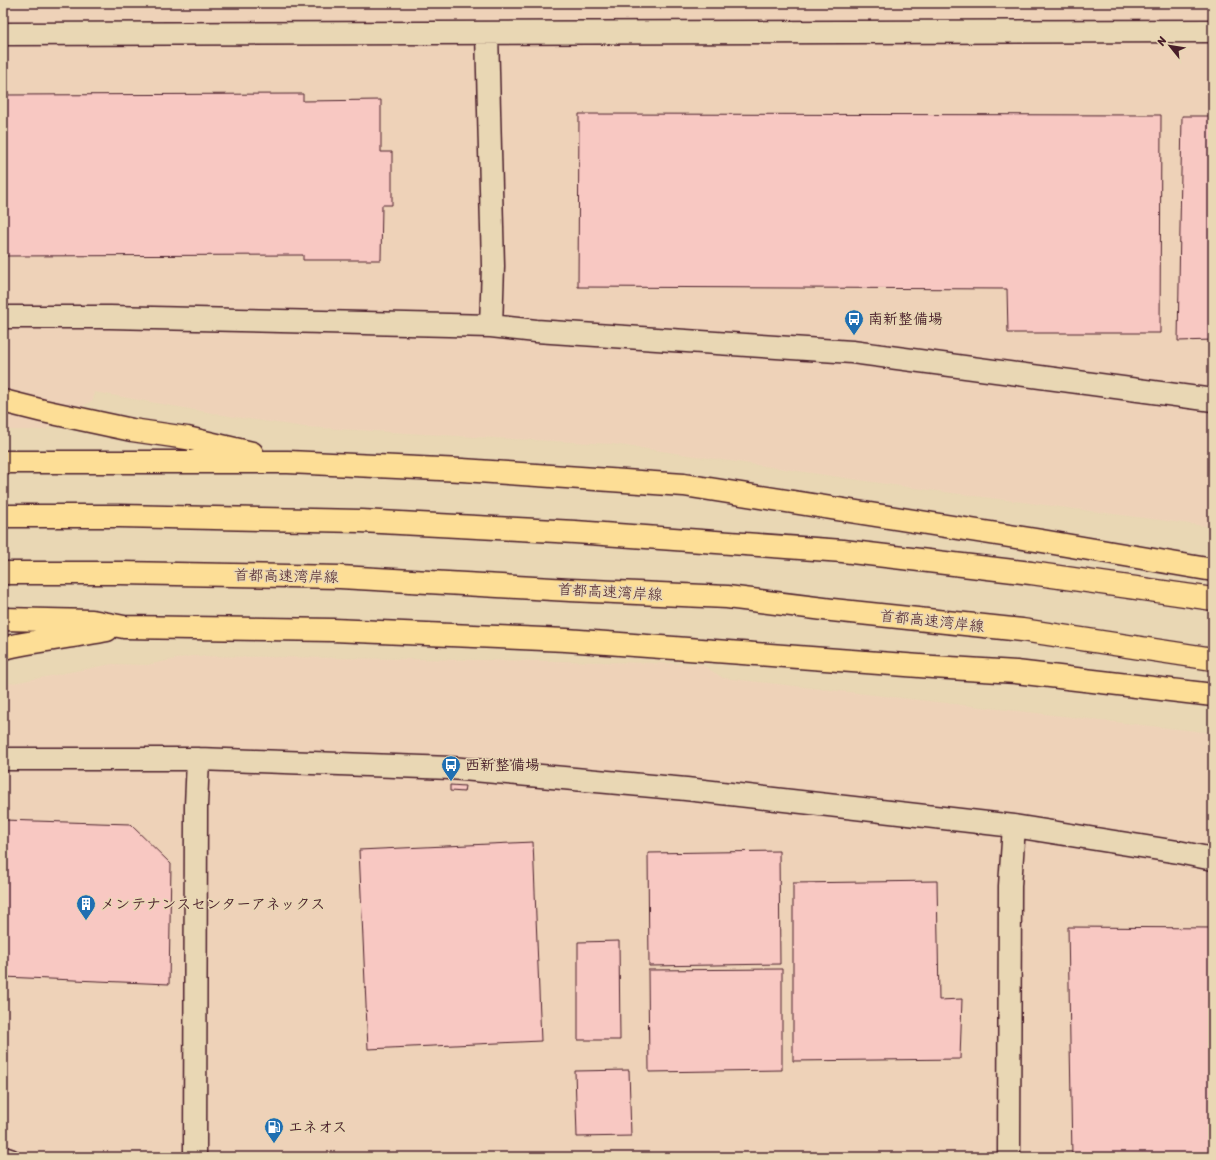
<svg xmlns="http://www.w3.org/2000/svg" width="1216" height="1160" viewBox="0 0 1216 1160" font-family="Sriracha,'Klee One',sans-serif">
<style>
.built{fill:#eed2b8}
.building{fill:#f8c8c2;stroke:#4a1f2b}
.lines{fill:none;stroke-linecap:round;stroke-linejoin:round}
.lane-casing{stroke:#4a1f2b;stroke-width:18}
.secondary-casing{stroke:#4a1f2b;stroke-width:25}
.highway-casing{stroke:#4a1f2b;stroke-width:25}
.lane{stroke:#e9d7b4;stroke-width:15}
.secondary{stroke:#e9d7b4;stroke-width:22}
.highway{stroke:#fdde96;stroke-width:22}
.labels{text-anchor:middle;stroke-width:3;stroke-linejoin:round;paint-order:stroke}
.poi-label{font-size:15px;font-weight:bold;fill:#4a1f2b;stroke:#e9d7b4;text-anchor:start}
.street-label{font-size:15px;fill:#4a1f2b;stroke:#e9d7b4}
</style>
<rect width="100%" height="100%" fill="#e9d7b4"/>
<filter id="ink" filterUnits="userSpaceOnUse"><feTurbulence type="fractalNoise" baseFrequency=".025" numOctaves="2"/><feDisplacementMap in="SourceGraphic" scale="8" xChannelSelector="R" yChannelSelector="G"/><feConvolveMatrix kernelMatrix="1 2 1 2 8 2 1 2 1" color-interpolation-filters="sRGB"/></filter>
<g filter="url(#ink)">
<path class="built" d="M3,3H1213V527L907,487L613,444L476,437L305,427L235,417L94,392L93,400L45,430H3Z
M191,656L554,661L701,664L723,678L1213,733V1157H3V685L112,664L147,665Z"/>
<path class="building" d="M303,94V101L381,100V152H392V205H382L381,260H303V255L3,256V95Z
M579,114L1161,115L1160,333H1008L1007,289L578,287Z
M1182,116H1213V340L1178,341Z
M450,785L465,786L464,792L450,791Z
M3,820L130,824L171,864L169,984L3,977Z
M533,842L541,1041L368,1049L359,850Z
M779,851L780,964L649,966L648,853Z
M937,881L939,1000L962,999L960,1059L793,1061V883Z
M1068,927L1213,928V1156L1072,1157Z
M619,941L620,1040H578V942Z
M782,969V1070L649,1072L648,970Z
M629,1070L631,1136L577,1137L575,1071Z"/>
<g class="lines">
<defs>
<path id="lane" d="M3,1154L12,1157"/>
<path id="secondary" d="M487,33L493,266L491,326
M3,34L1213,31
M3,317H110L491,326L536,331L852,352L1213,400
M3,759H198L451,768L686,789L1014,826L1178,852L1213,859
M195,1157L196,806L198,759
M1009,1157L1010,886L1014,826"/>
<path id="highway" d="M3,401L43,411L132,430L187,438L252,453
M3,462H288L462,470L684,485L1042,541L1213,570
M3,516H120L361,521L575,532L843,551L1031,573L1213,599
M3,573H120L340,577L570,590L727,597L832,610L1022,630L1213,659
M3,619L92,621L124,627L333,630L566,640L933,667L1016,672L1213,695
M3,648C37,640 73,637 107,630"/>
</defs>
<use href="#lane" class="lane-casing"/>
<use href="#secondary" class="secondary-casing"/>
<use href="#highway" class="highway-casing"/>
<use href="#lane" class="lane"/>
<use href="#secondary" class="secondary"/>
<use href="#highway" class="highway"/>
</g>
</g>
<defs>
<symbol id="bus-pin" viewBox="-11 -11 22 30"><path d="M0 17L-7.5 6A9.5 9.5 0 1 1 7.5 6Z" fill="#1f6fb2" stroke="#e9d7b4"/><path d="M-5-6H5V4H4V6H2V4H-2V6H-4V4H-5ZM-3.5-4V0h7V-4ZM-3.5 1.2v1.5H-2V1.2ZM2 1.2v1.5H3.5V1.2Z" fill="#fff"/></symbol>
<symbol id="building-pin" viewBox="-11 -11 22 30"><path d="M0 17L-7.5 6A9.5 9.5 0 1 1 7.5 6Z" fill="#1f6fb2" stroke="#e9d7b4"/><path d="M-4-6H4V6H1V3H-1V6H-4ZM-2.5-4.3h1.7v1.8h-1.7ZM.8-4.3h1.7v1.8H.8ZM-2.5-1h1.7V.8h-1.7ZM.8-1h1.7V.8H.8Z" fill="#fff"/></symbol>
<symbol id="fuel-pin" viewBox="-11 -11 22 30"><path d="M0 17L-7.5 6A9.5 9.5 0 1 1 7.5 6Z" fill="#1f6fb2" stroke="#e9d7b4"/><path d="M-5.5-6h7V0h2V4h1.3V-2.5L3-4.5l.8-.8L6-3V5H2.5V1h-1V6h-7ZM-4.2-4.7v3.2H.2V-4.7Z" fill="#fff"/></symbol>
</defs>
<g fill-rule="evenodd">
<use href="#bus-pin" x="843" y="308" width="22" height="30"/>
<use href="#bus-pin" x="440" y="754" width="22" height="30"/>
<use href="#building-pin" x="75" y="893" width="22" height="30"/>
<use href="#fuel-pin" x="263" y="1116" width="22" height="30"/>
</g>
<g class="labels">
<g class="poi-label">
<text x="868" y="324">南新整備場</text>
<text x="465" y="770">西新整備場</text>
<text x="100" y="909">メンテナンスセンターアネックス</text>
<text x="288" y="1132">エネオス</text>
</g>
<g class="street-label">
<text transform="translate(286 576) rotate(1)" y="5">首都高速湾岸線</text>
<text transform="translate(610 592) rotate(3)" y="5">首都高速湾岸線</text>
<text transform="translate(932 621) rotate(6)" y="5">首都高速湾岸線</text>
</g>
</g>
<rect width="1216" height="1160" fill="none" stroke="#e9d7b4" stroke-width="16"/>
<rect x="8" y="8" width="1200" height="1144" fill="none" stroke="#4a1f2b" stroke-width="1.5" filter="url(#ink)"/>
<g transform="translate(1170 46) rotate(300)" stroke="#e9d7b4" stroke-width="3" paint-order="stroke">
<path d="M0-3L7 15L0 10L-7 15Z" fill="#4a1f2b"/>
<text y="-6" font-size="11" font-weight="bold" text-anchor="middle" fill="#4a1f2b">N</text>
</g>
</svg>
